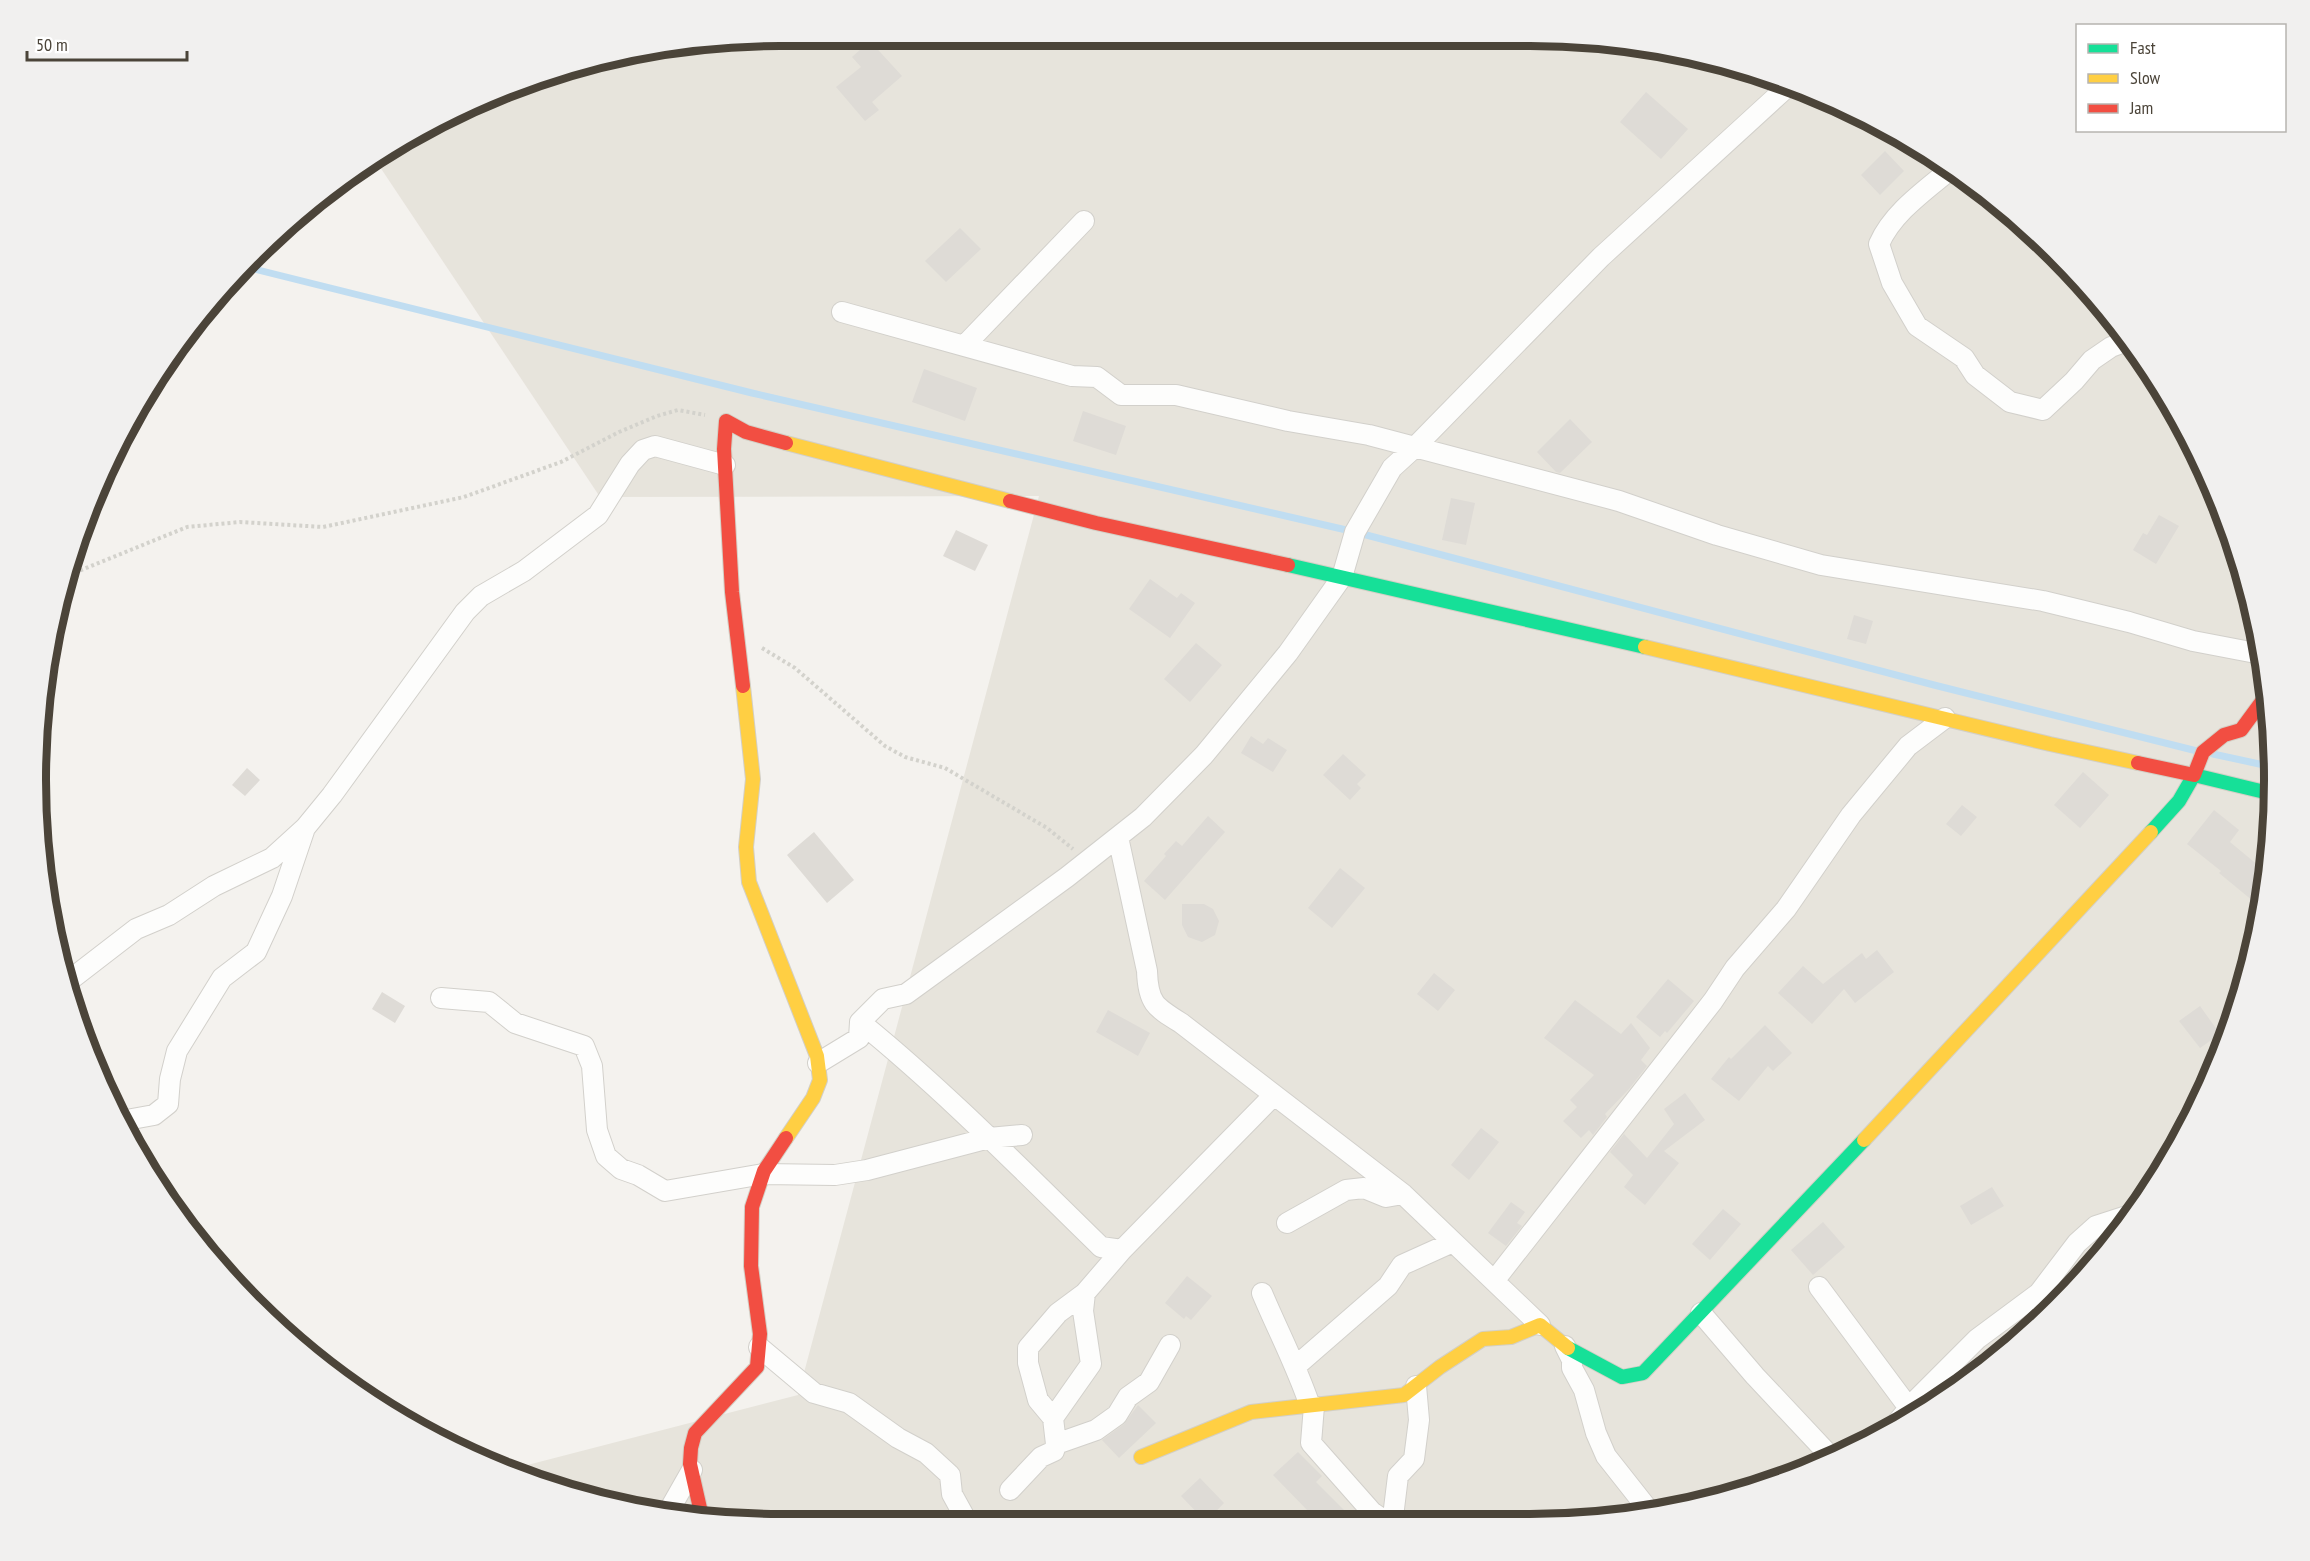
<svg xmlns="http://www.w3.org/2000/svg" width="2310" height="1561" viewBox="0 0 2310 1561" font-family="'PT Sans Narrow',sans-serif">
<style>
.residential{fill:#e7e4dc}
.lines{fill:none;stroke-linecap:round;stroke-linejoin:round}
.stream{stroke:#c0ddf1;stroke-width:7}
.building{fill:#dedbd6}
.street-casing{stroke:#d2d0cb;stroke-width:22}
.fast-casing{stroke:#d3cfc5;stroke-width:16}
.slow-casing{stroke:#d3cfc5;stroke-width:16}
.jam-casing{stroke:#d3cfc5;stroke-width:16}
.path{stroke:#d3d2cc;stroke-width:4;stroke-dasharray:3 3;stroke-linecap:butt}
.street{stroke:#fdfdfc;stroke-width:20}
.fast{stroke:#16e098;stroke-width:14}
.slow{stroke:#ffcf43;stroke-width:14}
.jam{stroke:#f24e42;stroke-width:14}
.rim{fill:none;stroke:#4b4439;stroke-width:8}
</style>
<rect width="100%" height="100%" fill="#f4f2ee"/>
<path class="residential" d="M1529,36L1674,50L1859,113L1943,162L2056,254L2148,367L2217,495L2260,635L2274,780L2260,925L2217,1065L2149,1194L2056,1307L1943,1399L1815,1468L1675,1511L1529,1525H781L636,1511L512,1469L798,1395L1039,496L600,497L374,158L542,75L683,42Z"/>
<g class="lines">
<path class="stream" d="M246,267L752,393L1355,532L1934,685L2197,751
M2213,754L2273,767"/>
</g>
<path class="building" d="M870,41L902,76L872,102L879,110L865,121L836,87L861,67L852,57Z
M1646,92L1688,129L1661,159L1620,122Z
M1885,151L1904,171L1880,195L1861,175Z
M960,228L981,249L946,282L925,261Z
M924,369L977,388L965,421L912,402Z
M1083,411L1126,426L1116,455L1073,441Z
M1570,419L1592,442L1560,473L1556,472L1537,452Z
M1451,498L1475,503L1466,545L1442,540Z
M2159,515L2179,526L2156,564L2133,550L2143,533L2147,535Z
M956,530L988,545L975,571L943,556Z
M1150,579L1177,598L1181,593L1195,603L1170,638L1129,609Z
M1854,615L1873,621L1866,644L1847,639Z
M1196,643L1222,665L1190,702L1164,679Z
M1251,736L1263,744L1268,738L1287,750L1273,772L1241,753Z
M1343,754L1366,775L1357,784L1361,788L1350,800L1323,775Z
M247,768L260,780L245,796L232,785Z
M2083,772L2109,795L2080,828L2054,805Z
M1962,805L1977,817L1961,836L1946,824Z
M2214,810L2239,830L2230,842L2265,871L2263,888L2253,901L2219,873L2221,871L2187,844Z
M1208,816L1225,832L1165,900L1144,881L1166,856L1164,854L1176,841L1182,846Z
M814,832L854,880L827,903L787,855Z
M1340,868L1365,888L1332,928L1308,908Z
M1182,904H1204L1213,909L1219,921L1215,935L1202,942L1188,937L1182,925Z
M1877,950L1894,972L1855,1003L1844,989L1812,1024L1778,993L1803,966L1823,984L1862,953L1866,959Z
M1434,973L1455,990L1438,1011L1417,994Z
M1668,979L1694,1001L1667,1033L1665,1031L1660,1037L1636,1017Z
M382,992L405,1006L395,1023L372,1009Z
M1575,1000L1621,1034L1631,1023L1650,1048L1641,1060L1647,1066L1629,1089L1605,1114L1607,1117L1593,1135L1589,1130L1581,1138L1563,1121L1577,1107L1570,1100L1594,1075L1544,1038Z
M2200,1006L2220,1034L2200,1048L2179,1021Z
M1108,1010L1150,1033L1138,1056L1096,1032Z
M1765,1025L1792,1053L1773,1071L1768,1066L1739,1101L1711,1079L1729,1057L1731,1059Z
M1685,1093L1705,1120L1664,1151L1679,1163L1645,1205L1624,1187L1633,1175L1610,1152L1624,1134L1647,1158L1674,1124L1664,1109Z
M1481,1128L1499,1142L1469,1180L1451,1165Z
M1992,1187L2004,1206L1971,1225L1960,1206Z
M1511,1202L1525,1212L1517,1223L1522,1226L1506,1246L1488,1233Z
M1723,1209L1741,1224L1710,1260L1692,1244Z
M1823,1222L1845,1247L1813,1275L1791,1250Z
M1187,1276L1212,1296L1191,1320L1186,1316L1184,1319L1165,1303Z
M1138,1405L1156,1423L1119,1458L1102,1440L1124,1424Z
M1298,1452L1322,1476L1316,1482L1346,1512L1333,1525H1296L1309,1512L1273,1475Z
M1200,1478L1224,1503L1206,1522L1181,1496Z"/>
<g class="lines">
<defs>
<path id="street" d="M1952,168C1926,190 1893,212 1879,244L1892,283L1917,326L1964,358L1975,375L2010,402L2043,410L2074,381L2092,360L2111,347L2127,341
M842,312L1072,376L1097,377L1121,395H1176L1288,421L1369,435L1619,501L1717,535L1821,565L2043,601L2129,622L2193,641L2261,654
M964,346L1084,221
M1118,837L1147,971C1148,1003 1155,1007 1181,1023L1403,1194L1540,1325
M66,983L136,929L169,915L214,886L272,858L305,828L332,795L465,612L481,596L524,571L598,515L630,464L643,450L655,446L725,465
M441,998L489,1002L515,1023L584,1046L592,1066L597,1130L606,1156L621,1169L638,1175L665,1191L763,1174L835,1175L867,1170L989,1138L1022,1135
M860,1022C945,1091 1022,1170 1101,1247L1122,1250
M818,1063L859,1038L860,1022L883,999L906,994L1067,877L1143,817L1204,755L1288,653L1342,577L1355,532L1392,468L1415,447L1601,257L1786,88
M121,1121L154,1115L168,1104L170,1079L177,1051L222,978L256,952L282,896L304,831
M1287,1223L1346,1190L1364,1188L1386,1197L1403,1194
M1494,1281L1713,1001L1735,968L1786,909L1851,815L1908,746L1945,718
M1819,1287L1909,1408
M1262,1293C1278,1331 1297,1367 1310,1406
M1701,1313L1755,1376L1833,1459
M1565,1346L1572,1360V1368L1584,1390L1596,1433L1606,1456L1651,1513
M759,1347L814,1393L849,1403L898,1438L926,1453L950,1475L952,1494L963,1514L965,1525
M1296,1366L1388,1286L1402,1265L1453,1242
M1314,1406L1311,1443L1372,1512L1391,1525
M1053,1418L1038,1400L1028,1363V1348L1058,1313L1085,1293
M1895,1425L1915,1401L1977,1339L2039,1293L2077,1243L2096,1226L2133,1214
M1056,1444L1096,1430L1117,1415L1128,1397L1149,1382L1170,1345
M1010,1490L1041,1457L1054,1451L1056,1444L1053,1418L1091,1364L1083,1311L1085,1293L1122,1250L1274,1095
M667,1514L692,1470
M1392,1525L1398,1476L1414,1459L1419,1420L1416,1386"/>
<path id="fast" d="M1288,565L1645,647
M2151,832L2179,801L2194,775L2273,794
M1568,1348L1622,1377L1643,1373L1864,1140"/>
<path id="slow" d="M786,443L1010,501
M1645,647L2050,744L2138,763
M743,686L753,779L746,847L749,882L817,1056L820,1080L813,1098L786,1138
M1864,1140L2151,832
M1141,1457L1251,1412L1404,1395L1440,1367L1483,1339L1511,1337L1540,1325L1568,1348"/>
<path id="jam" d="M1010,501L1096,523L1288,565
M743,686L732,592L724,449L726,421L746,432L786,443
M2138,763L2194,775L2203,752L2224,735L2241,730L2266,696
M702,1517L690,1464L691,1448L695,1433L757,1367L760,1334L751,1266L752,1207L764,1171L786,1138"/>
</defs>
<use href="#street" class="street-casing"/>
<use href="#fast" class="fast-casing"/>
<use href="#slow" class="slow-casing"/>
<use href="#jam" class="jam-casing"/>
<path class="path" d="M69,575L187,527L240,522L323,527L464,497L561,462L619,432L657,416L678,410L705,415
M762,648L795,668L885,746L905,757L945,768L1047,828L1073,849"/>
<use href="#street" class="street"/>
<use href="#fast" class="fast"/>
<use href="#slow" class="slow"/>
<use href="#jam" class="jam"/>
</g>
<path d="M0 0H2310V1561H0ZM780 46H1530A734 734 0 0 1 2264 780V780A734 734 0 0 1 1530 1514H780A734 734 0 0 1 46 780V780A734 734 0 0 1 780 46Z" fill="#f1f0ef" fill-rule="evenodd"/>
<path class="rim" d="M780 46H1530A734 734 0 0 1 2264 780V780A734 734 0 0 1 1530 1514H780A734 734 0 0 1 46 780V780A734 734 0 0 1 780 46Z"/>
<rect x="2076" y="24" width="210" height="108" fill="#ffffff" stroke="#b7b4b0" stroke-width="1.5"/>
<rect x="2088" y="44" width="30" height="9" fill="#16e098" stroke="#b7b4b0" stroke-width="1.5"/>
<text x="2130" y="54" font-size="18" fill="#4b4439">Fast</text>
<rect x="2088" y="74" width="30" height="9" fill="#ffcf43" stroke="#b7b4b0" stroke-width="1.5"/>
<text x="2130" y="84" font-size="18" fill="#4b4439">Slow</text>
<rect x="2088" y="104" width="30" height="9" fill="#f24e42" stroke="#b7b4b0" stroke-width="1.5"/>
<text x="2130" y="114" font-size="18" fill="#4b4439">Jam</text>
<path d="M27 51v9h160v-9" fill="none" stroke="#4b4439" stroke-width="3"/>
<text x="36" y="51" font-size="18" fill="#4b4439" stroke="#ffffff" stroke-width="4.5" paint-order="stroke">50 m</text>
</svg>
